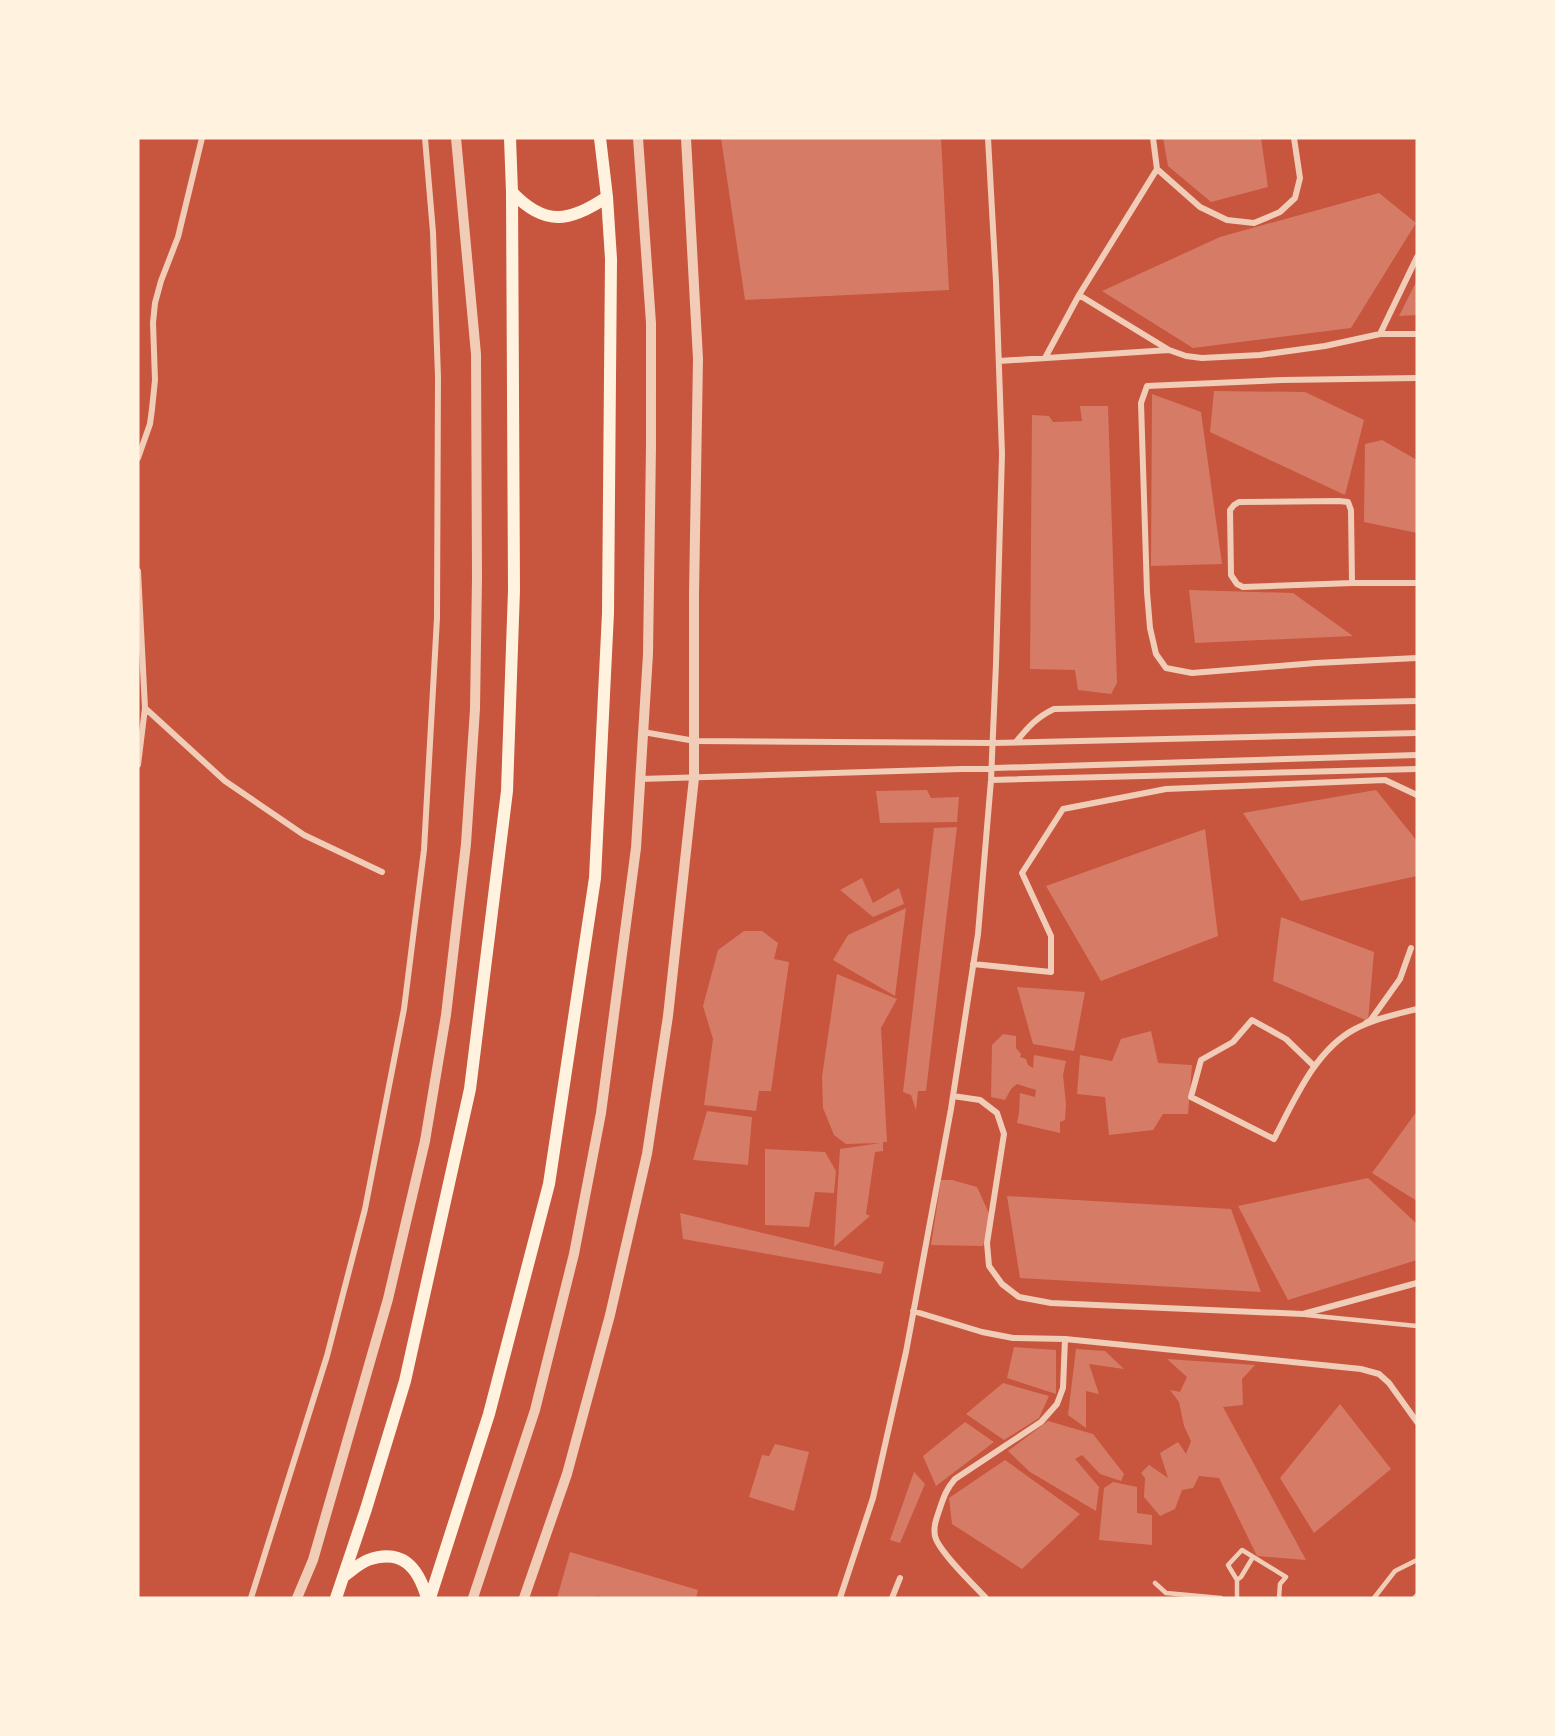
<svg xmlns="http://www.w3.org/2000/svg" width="1555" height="1736" viewBox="0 0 1555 1736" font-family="Lora,serif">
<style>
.building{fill:#d67c66}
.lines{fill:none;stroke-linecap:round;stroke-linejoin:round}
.service{stroke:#f1ccb7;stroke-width:4.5}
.minor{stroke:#f1ccb7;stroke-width:6}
.tertiary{stroke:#f1ccb7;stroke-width:10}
.secondary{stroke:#fff3e0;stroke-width:12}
</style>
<rect width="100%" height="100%" fill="#c8553d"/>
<path class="building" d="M721,138H941L949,290L745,300Z
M1163,138H1261L1268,187L1211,202L1168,166Z
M1379,193L1416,223L1351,328L1193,348L1102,291L1220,237Z
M1417,280V315L1399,316Z
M1214,391L1305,392L1364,420L1345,495L1210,432Z
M1152,394L1201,412L1222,564L1151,566Z
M1080,406H1108L1117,683L1111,694L1078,690L1075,670L1030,669L1032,415L1049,416L1053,422L1082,421Z
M1382,440L1417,460V533L1364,522L1365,444Z
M1189,590L1293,593L1353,636L1195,643Z
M927,790L931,798L959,797L957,822L880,823L876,791Z
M1376,790L1417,841V876L1301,901L1243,813Z
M957,827L926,1091H918L916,1110L911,1095L903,1092L934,828Z
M1205,829L1218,936L1101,981L1046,886Z
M862,878L873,903L899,888L904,904L873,917L840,890Z
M906,908L895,996L833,960L848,935Z
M1281,917L1374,952L1368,1021L1273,981Z
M744,931H762L778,943L774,959L789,962L771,1091H759L756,1111L704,1105L713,1039L703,1006L718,950Z
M837,974L897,999L881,1028L887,1142H883V1151L875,1152L866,1214L870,1216L834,1247L840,1149L880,1143L846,1144L834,1135L823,1108L822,1077Z
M1017,987L1085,992L1074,1051L1033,1044Z
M1151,1031L1158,1063L1192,1065L1188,1114H1163L1153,1130L1109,1135L1105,1097L1077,1094L1080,1055L1112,1061L1121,1039Z
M1003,1034L1016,1036V1048L1021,1054L1020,1057L1026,1059L1028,1065L1033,1068L1034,1055L1066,1061L1063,1075L1066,1104L1065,1120L1060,1122V1133L1017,1123L1019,1113L1020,1093L1035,1097L1036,1090L1017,1084L1011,1089L1005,1100L991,1097L992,1045Z
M707,1111L752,1117L748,1165L693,1160Z
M1417,1111V1201L1372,1173Z
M765,1149L825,1152L836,1171L834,1193L815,1192L809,1227L765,1225Z
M1368,1178L1417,1224V1260L1288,1300L1238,1206Z
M941,1180H952L977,1187L991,1218L983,1246L931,1245Z
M1007,1196L1231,1209L1261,1292L1020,1278Z
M680,1213L884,1262L881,1274L683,1239Z
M1014,1347L1056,1350V1394L1007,1378Z
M1076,1349L1105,1351L1124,1369L1089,1364L1099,1394L1086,1391V1428L1068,1415Z
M1167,1359L1255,1365L1242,1379L1243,1405L1223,1407L1306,1560L1257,1556L1219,1478L1199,1476L1193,1488L1182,1490L1175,1509L1160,1516L1144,1497L1145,1478L1141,1473L1149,1465L1168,1478L1160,1453L1178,1442L1186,1454L1191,1441L1184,1426L1179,1402L1170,1390L1180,1392L1187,1377Z
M1003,1383L1049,1396L1039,1418L1004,1440L966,1414Z
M1340,1404L1391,1469L1314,1533L1280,1478Z
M1048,1421L1093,1434L1124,1474L1121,1481L1100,1474L1082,1455L1075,1459L1099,1487L1096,1511L1030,1472L1008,1451Z
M965,1422L994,1442L936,1486L923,1456Z
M775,1444L809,1452L794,1511L749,1497L762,1455L769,1456Z
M1005,1460L1080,1514L1022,1569L952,1524L949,1498Z
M914,1472L925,1484L900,1543L890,1540Z
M1113,1482L1137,1487V1513L1152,1515V1545L1099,1540L1104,1488Z
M570,1552L698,1590L696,1598H605L597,1596L596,1598H557Z"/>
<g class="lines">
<path class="service" d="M1306,1315L1417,1326
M1237,1580L1241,1577L1253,1557
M1155,1583L1166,1593L1221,1598
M1237,1598V1580L1228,1565L1242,1550L1286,1577L1280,1584L1279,1598
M1374,1598L1395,1571L1417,1560
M1414,1598L1417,1595"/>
<path class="minor" d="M1157,169L1200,207L1227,220L1254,223L1280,212L1295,198L1300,178L1294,138
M1079,295L1169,350L1186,356L1202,358L1260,355L1325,346L1380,334H1417
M1380,334L1417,257
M1045,358L1079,295L1157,169L1153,138
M999,361L1169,350
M1417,378L1283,380L1147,386L1141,403L1147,592L1150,628L1156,654L1166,668L1192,673L1316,663L1417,658
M138,458L150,424L152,409L155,380L153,323L155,303L161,281L178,237L202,138
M138,571L145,708L138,765
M1352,583L1351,510L1348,502L1339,501L1239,502L1234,505L1230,510L1231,575L1237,584L1243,587L1352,583H1417
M145,708L225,781L304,835L382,872
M643,732L695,741L993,743L1417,733
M1016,742C1028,727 1037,717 1054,709L1417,701
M640,779L1417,755
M991,780L1417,769
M973,964L1051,972V936L1022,873L1063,809L1166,789L1385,780L1417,795
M1366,1023L1370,1021L1400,979L1411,948
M1314,1066L1286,1039L1252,1020L1233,1042L1201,1060L1191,1097L1274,1139C1294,1101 1315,1050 1355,1029C1374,1019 1397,1014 1417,1009
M953,1096L980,1100L997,1113L1004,1134L987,1243L989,1266L1002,1284L1019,1297L1051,1303L1303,1314L1417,1283
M913,1311L982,1332L1013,1338L1065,1339L1361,1369L1379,1374L1389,1383L1417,1422
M251,1598L327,1356L365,1209L404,1009L424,850L437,618L438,377L433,232L425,138
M840,1598L873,1498L906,1352L951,1109L978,934L991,780L996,664L1002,454L996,282L988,138
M892,1598L900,1578
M986,1598C974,1585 938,1551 935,1536C933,1526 937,1517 940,1508C944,1496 947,1488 955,1479L1041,1422L1057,1404L1063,1388L1065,1339"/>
<path class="tertiary" d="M297,1598L313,1560L388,1299L425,1141L446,1015L466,844L475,709L477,578L476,354L456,138
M473,1598L535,1410L574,1254L601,1113L636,848L648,654L651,446V323L638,138
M524,1598L567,1474L610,1315L647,1154L668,1016L694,778V594L698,359L686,138"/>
<path class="secondary" d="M512,192C545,227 570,222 607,197
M344,1576C351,1571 360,1563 368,1560C402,1548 418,1567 427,1598
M336,1598L366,1509L405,1381L470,1089L507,791L514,590L512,192L510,138
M430,1598L489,1414L549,1184L595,878L608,613L611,259L607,197L600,138"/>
</g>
<rect width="1555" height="1736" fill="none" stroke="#fff3e0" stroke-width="279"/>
</svg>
